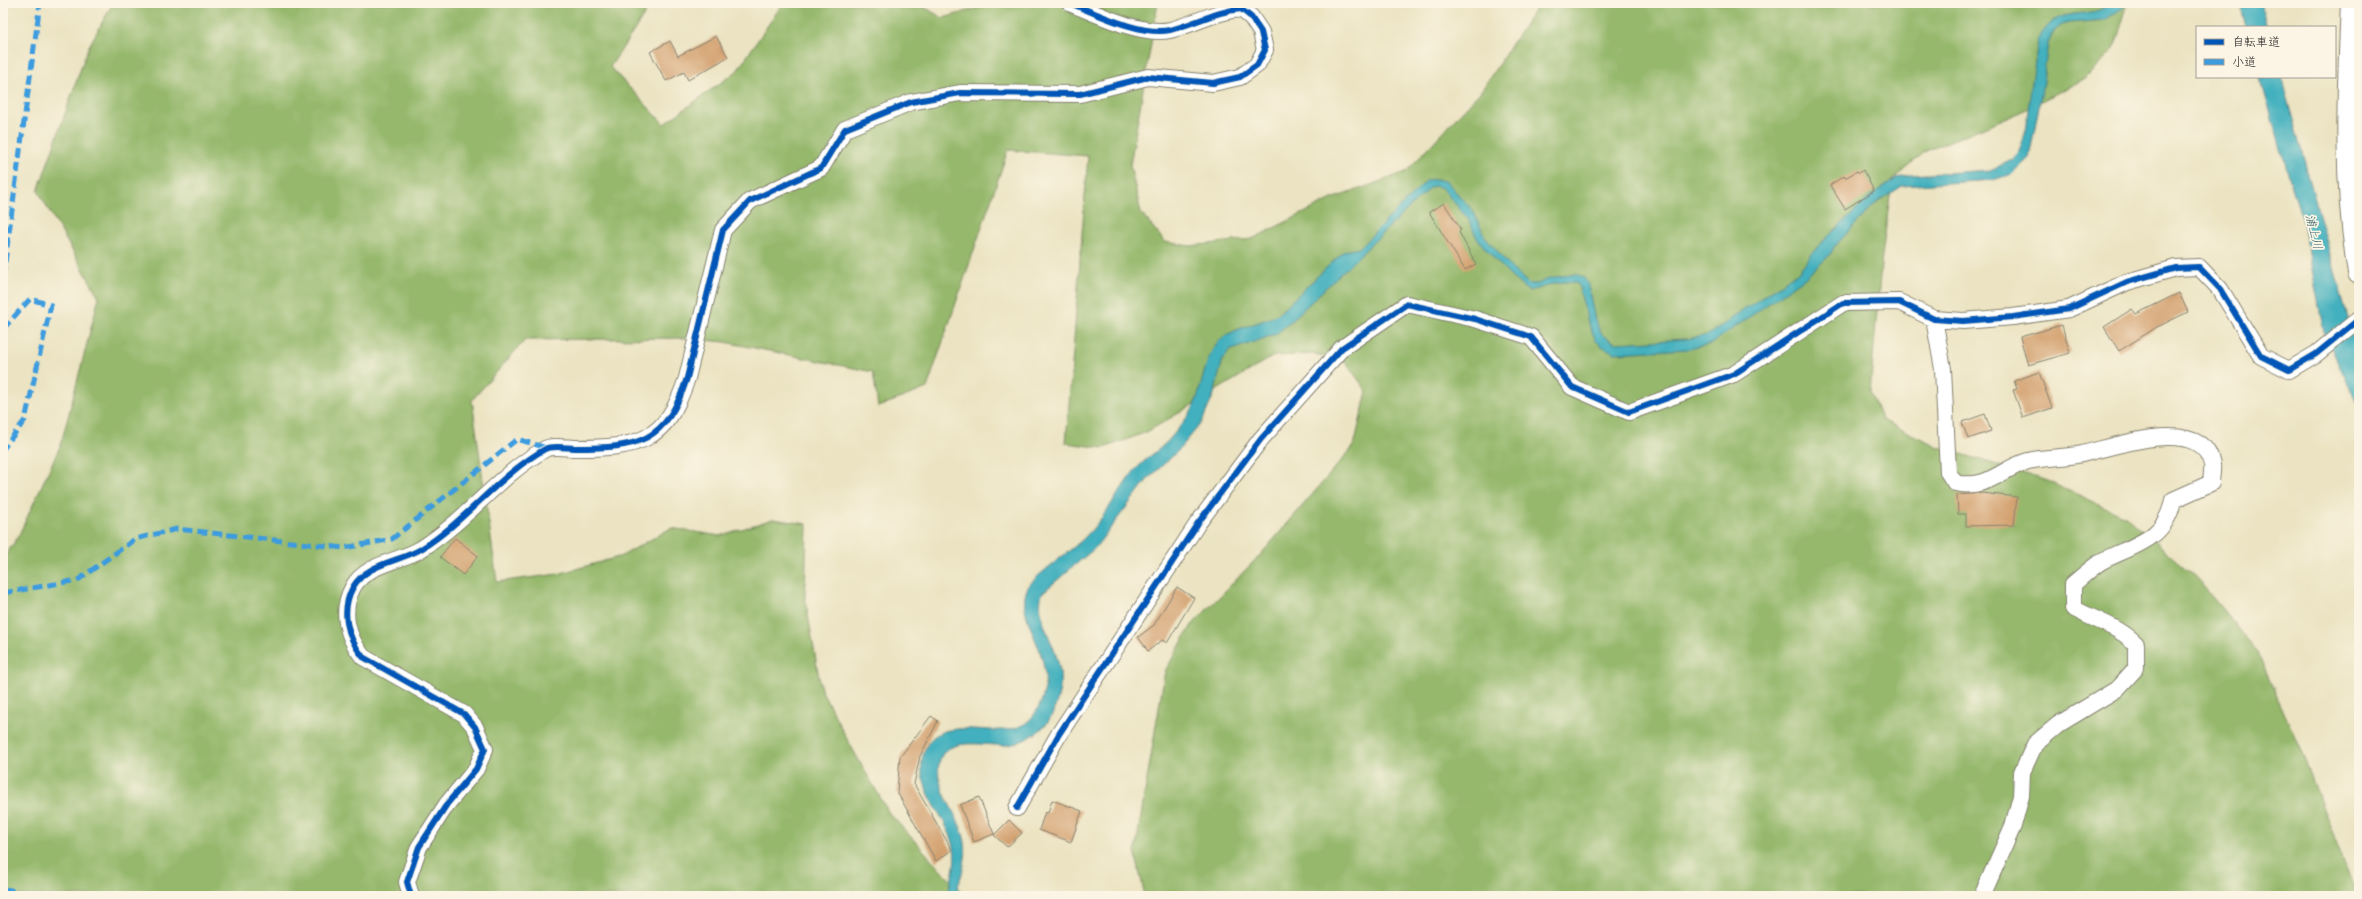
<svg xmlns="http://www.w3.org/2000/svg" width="2362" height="899" viewBox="0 0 2362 899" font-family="'Shantell Sans','Klee One',sans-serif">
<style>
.forest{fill:#95b86c;stroke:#586a44}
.water{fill:#42b0be;stroke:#2f666d}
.building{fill:#d3a16f}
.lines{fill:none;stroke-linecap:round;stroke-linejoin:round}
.minor-casing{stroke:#84806e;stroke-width:18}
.motorway-casing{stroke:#84806e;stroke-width:24}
.minor{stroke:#fff;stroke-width:16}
.motorway{stroke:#fff;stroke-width:22}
.quiet{stroke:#3c9bdf;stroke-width:5;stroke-dasharray:10 5;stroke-linecap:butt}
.cycleway-casing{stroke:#fcf5e5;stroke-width:8}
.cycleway{stroke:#0057b8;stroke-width:6}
.labels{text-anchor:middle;stroke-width:3.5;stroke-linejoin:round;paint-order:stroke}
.water-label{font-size:12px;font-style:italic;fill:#2d5f65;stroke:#fcf5e5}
</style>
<rect width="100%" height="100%" fill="#fcf5e5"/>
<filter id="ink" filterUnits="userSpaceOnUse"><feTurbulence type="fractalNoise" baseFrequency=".025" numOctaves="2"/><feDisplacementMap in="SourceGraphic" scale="8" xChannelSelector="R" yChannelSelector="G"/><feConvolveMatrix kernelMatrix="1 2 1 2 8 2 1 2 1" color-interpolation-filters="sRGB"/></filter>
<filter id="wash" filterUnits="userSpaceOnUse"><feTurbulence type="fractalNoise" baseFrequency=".012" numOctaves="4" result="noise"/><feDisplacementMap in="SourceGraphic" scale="16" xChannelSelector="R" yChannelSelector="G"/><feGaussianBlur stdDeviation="0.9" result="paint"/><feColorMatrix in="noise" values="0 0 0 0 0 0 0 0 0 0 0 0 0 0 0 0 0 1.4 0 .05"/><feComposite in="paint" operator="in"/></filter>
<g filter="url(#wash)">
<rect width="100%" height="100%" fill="#ebe3c1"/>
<path class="forest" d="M113,3H652L610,67L664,124L737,71L781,6L788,3H917L943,18L996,3H1158L1130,165L1141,213L1165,242L1190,246L1252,239L1332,199L1406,172L1481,91L1539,3H2128L2114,49L2086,78L2020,112L1926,151L1892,180L1881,264L1870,393L1882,420L1939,447L2048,481L2127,517L2193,574L2256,650L2300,748L2357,896H1145L1135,852L1165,671L1192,625L1262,553L1354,446L1367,391L1345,362L1314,354L1274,356L1147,432L1104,448L1066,443L1088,156L1008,150L927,388L878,407L873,372L725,342L684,338L525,340L472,400L497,582L558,574L622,556L671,528L720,536L773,519L807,524L805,598L821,689L848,741L889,813L965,896H3V559L18,537L61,444L99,297L38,191L88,48Z"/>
<path class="water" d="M2112,3H2130L2105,20L2070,23L2062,25L2053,32L2048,43L2041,96L2029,158L2012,174L1993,180L1902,186L1876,203L1834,247L1830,255L1805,278L1711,344L1689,349L1615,353L1603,347L1596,341L1588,322L1578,284C1561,277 1544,289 1528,291L1509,275L1478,240L1468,219L1442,188L1436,186L1431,187L1289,323L1276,334L1229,351L1223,359L1214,394L1202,422L1179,450L1148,479L1095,548L1042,593C1032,629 1072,654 1057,701C1055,708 1052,717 1047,723C1038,734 1022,743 1008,745C988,747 944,734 939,763C935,788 956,811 963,834C970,855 961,876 955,896H947C952,877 959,857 951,837C942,813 918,788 922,760C932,700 1008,752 1033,716C1070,665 1010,622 1028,587C1034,576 1074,549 1085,537C1105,518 1118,491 1135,470C1145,459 1158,451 1168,441C1175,433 1182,424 1188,416C1204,394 1201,362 1218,342C1233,326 1261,325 1279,313L1344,251L1359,248L1427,180L1437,179L1447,182L1474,212L1484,235L1512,269L1529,284H1538L1549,278L1576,274L1584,278L1588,285L1595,320L1602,335L1616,343L1687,339L1708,335L1798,272L1818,246L1870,197L1897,178L1911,175L1991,170L2012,160L2018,153L2024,138L2038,40C2060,0 2082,24 2112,3Z
M2240,3H2260L2267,27H2246Z
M2260,77H2281L2359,358V408L2324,332L2304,228Z"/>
<g id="blocks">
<path class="building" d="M716,36L728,57L688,80L684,72L666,81L650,52L670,41L678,56Z
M1863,170L1874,191L1845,209L1830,185L1844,176L1845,178L1857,171L1859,173Z
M1444,203L1461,230L1459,232L1476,264L1465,270L1429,212Z
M2179,293L2188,312L2157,327L2119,351L2104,327L2132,309L2136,314Z
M2062,325L2070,353L2028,365L2020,337Z
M2039,372L2052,408L2023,418L2013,390L2017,389L2014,381Z
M1985,414L1991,431L1968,439L1962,422Z
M1982,493L2017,497L2014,525L1966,526V514H1958L1957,495Z
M455,538L478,556L463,575L440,557Z
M1177,587L1194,598L1167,643L1162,640L1148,651L1138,637L1154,625Z
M931,716L938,721L920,756L914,784L952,850L936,861L897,792L900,757Z
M979,797L994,834L974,842L960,805Z
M1052,800L1082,811L1071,842L1039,830L1045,812L1048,813Z
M1009,820L1022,833L1007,847L994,835Z"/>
</g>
</g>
<g filter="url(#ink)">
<use href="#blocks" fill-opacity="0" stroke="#84806e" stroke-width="1"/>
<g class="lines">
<defs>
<path id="minor" d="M1934,319L1943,369L1948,472L1955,483C1989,490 2000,469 2028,461C2046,457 2065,458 2082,454C2114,447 2203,414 2212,465C2213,470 2211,478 2211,483L2173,500C2166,540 2133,545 2102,561C2092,567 2082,577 2073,584V608C2094,620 2120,627 2136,644V668L2117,689L2059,724L2035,744L2022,772L2021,796L2013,826L1982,896
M1017,808L1059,734L1198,523L1261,439L1342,348L1407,304L1475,319L1531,337L1572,387L1629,412L1734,374L1843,303L1899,302L1934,319L1963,321L2013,317L2069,309L2127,282L2176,268L2199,267L2220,289L2261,356L2289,370L2316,354L2359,319
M411,896L407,882L419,847L447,804L476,769L485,749L475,727L464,714L363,657C347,637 340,611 353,587C367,563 399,562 421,549C466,521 499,475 545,449C552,445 567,448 575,448C638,448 666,443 687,378L723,230L750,201L821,168L845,129L911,102L960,93L1080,94L1148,77L1213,83L1240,77L1257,65L1265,50L1261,32L1251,17L1241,9C1215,11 1195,24 1170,30C1142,36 1097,14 1070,3"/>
<path id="motorway" d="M2352,3C2348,94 2344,183 2359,273"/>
</defs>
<use href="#minor" class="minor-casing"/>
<use href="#motorway" class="motorway-casing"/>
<use href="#minor" class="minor"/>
<use href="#motorway" class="motorway"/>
<path class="quiet" d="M3,277L40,3
M3,329L30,299L51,305L25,420L3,449
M3,593L78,580L135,539L177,529L344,548L392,539L517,439L547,448
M3,649L6,652L3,654
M3,889L11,890L19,896"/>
<defs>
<path id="cycleway" d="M1017,808L1059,734L1198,523L1261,439L1342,348L1407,304L1475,319L1531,337L1572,387L1629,412L1734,374L1843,303L1899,302L1934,319L1963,321L2013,317L2069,309L2127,282L2176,268L2199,267L2220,289L2261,356L2289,370L2316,354L2359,319
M411,896L407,882L419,847L447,804L476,769L485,749L475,727L464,714L363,657C347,637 340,611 353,587C367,563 399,562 421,549C466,521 499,475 545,449C552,445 567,448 575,448C638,448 666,443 687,378L723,230L750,201L821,168L845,129L911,102L960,93L1080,94L1148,77L1213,83L1240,77L1257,65L1265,50L1261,32L1251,17L1241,9C1215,11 1195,24 1170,30C1142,36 1097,14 1070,3"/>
</defs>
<use href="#cycleway" class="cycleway-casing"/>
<use href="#cycleway" class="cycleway"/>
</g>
</g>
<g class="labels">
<g class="water-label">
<text transform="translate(2314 232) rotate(76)" y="4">浦上川</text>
</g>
</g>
<rect width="2362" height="899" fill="none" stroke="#fcf5e5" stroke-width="16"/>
<rect x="2196" y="26" width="140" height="52" fill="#fcf5e5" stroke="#a29e95"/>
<rect x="2204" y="39" width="20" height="6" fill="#0057b8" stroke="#a29e95"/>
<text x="2232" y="46" font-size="12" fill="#1c1c1c">自転車道</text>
<rect x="2204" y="59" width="20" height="6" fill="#3c9bdf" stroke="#a29e95"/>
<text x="2232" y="66" font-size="12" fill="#1c1c1c">小道</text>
</svg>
